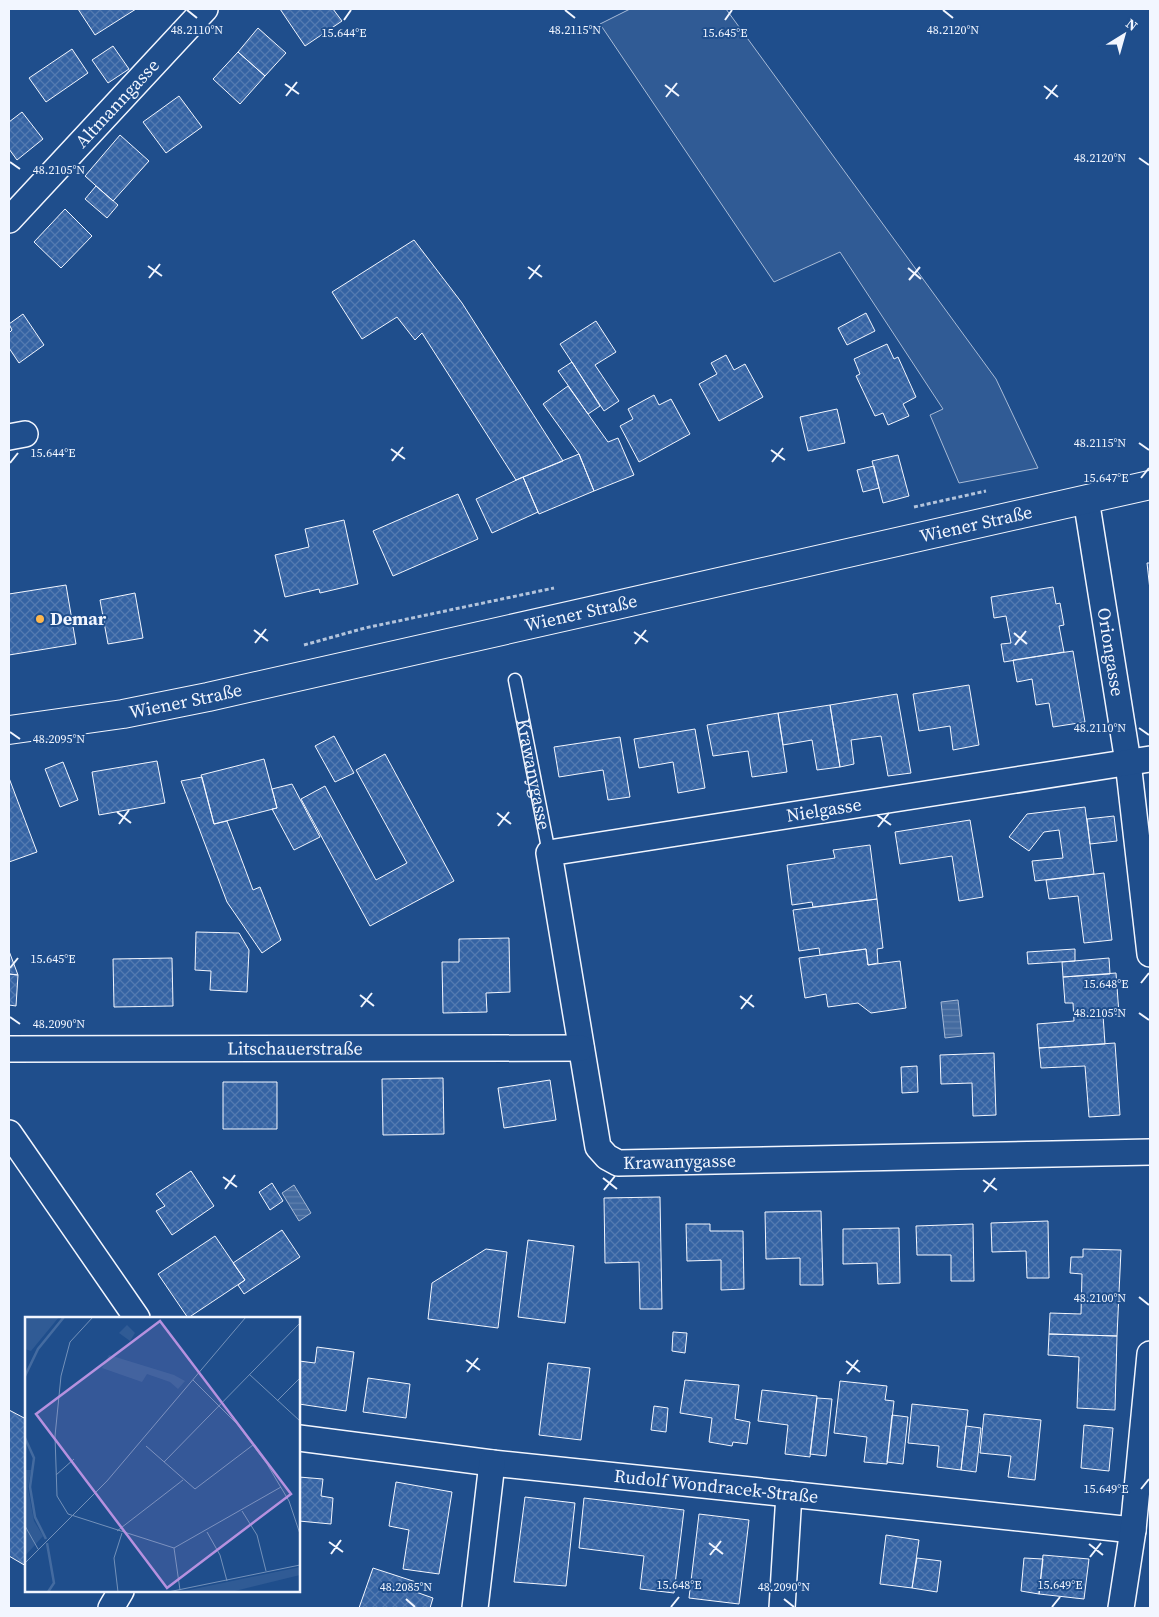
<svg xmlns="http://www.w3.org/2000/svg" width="1159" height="1617" viewBox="0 0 1159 1617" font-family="'Source Serif 4',serif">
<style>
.grass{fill:#305b95;stroke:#a8bbd7}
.water{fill:url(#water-rules);stroke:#a8bbd7}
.building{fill:url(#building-cross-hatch);stroke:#f2f6ff}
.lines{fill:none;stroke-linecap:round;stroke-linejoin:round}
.service-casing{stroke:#f2f6ff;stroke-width:15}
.minor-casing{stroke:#f2f6ff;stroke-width:28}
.primary-casing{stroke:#f2f6ff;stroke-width:30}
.path{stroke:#b3c4dc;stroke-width:3;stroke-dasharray:4 2.5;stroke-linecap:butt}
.service{stroke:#1f4e8c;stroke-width:12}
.minor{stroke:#1f4e8c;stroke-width:25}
.primary{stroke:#1f4e8c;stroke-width:28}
.ticks{fill:none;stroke:#f2f6ff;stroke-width:2}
.poi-dot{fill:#ffb74d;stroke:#1f4e8c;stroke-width:2}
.labels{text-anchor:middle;stroke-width:4;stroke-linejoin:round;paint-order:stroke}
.street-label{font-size:18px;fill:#f2f6ff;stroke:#1f4e8c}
.poi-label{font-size:18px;font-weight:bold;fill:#f2f6ff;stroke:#1f4e8c;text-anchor:start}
.inset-river{fill:none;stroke:#446ba0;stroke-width:2.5}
.inset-road{fill:none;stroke:#7391ba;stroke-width:1}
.view{fill:#b691df;fill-opacity:0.15;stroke:#b691df;stroke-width:2.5}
.inset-edge{fill:none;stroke:#f2f6ff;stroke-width:2.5}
.ticks-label{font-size:12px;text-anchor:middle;fill:#f2f6ff;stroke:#1f4e8c;stroke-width:4;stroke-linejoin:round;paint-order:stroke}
</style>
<defs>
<pattern id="water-rules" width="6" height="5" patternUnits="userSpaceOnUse" patternTransform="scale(1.25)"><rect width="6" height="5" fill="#446ba0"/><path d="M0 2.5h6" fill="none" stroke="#5f81ae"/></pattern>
<pattern id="building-cross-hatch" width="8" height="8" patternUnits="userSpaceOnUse" patternTransform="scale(1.25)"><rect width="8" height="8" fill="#3563a3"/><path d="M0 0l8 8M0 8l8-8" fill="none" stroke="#537ab1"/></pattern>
</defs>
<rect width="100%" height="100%" fill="#1f4e8c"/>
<path class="grass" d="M630,9H726L996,379L1038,468L959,483L930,415L943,409L840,252L774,282L600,24Z"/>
<path class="water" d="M958,1000L962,1036L945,1038L941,1002Z
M294,1185L311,1213L299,1221L282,1193Z"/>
<path class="building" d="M78,9H136L95,35Z
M280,9H333L342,21L305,46Z
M258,28L286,53L265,76L238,52Z
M113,46L129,69L108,83L92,60Z
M72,49L88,73L46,102L29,78Z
M238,52L265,76L240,104L213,79Z
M179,96L202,127L166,153L143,122Z
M22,112L43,139L17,160L9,149V122Z
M120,135L149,161L113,201L85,176Z
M96,186L118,205L107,218L85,199Z
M65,209L92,236L61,268L34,242Z
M414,240L462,303L563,461L516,480L422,333L415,340L397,317L362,339L332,292Z
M866,313L875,331L847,345L838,328Z
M23,314L44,345L19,363L9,348V333L12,330L9,324Z
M596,321L616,352L595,365L619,401L604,411L560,344Z
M887,344L894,359L898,357L916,397L903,404L909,416L888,425L883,413L875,416L856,376L860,374L854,359Z
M726,355L734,370L745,364L763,397L719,421L699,384L717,374L711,363Z
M572,362L600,406L588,414L558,371Z
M568,386L608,442L618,438L634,475L594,491L579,454L543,404Z
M654,395L659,405L671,399L690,434L639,462L620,426L633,419L628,409Z
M837,409L845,443L808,451L800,417Z
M579,454L594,491L539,514L523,477Z
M898,455L909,496L883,503L872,461Z
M874,466L879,488L863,492L857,470Z
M523,477L538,512L492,533L476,499Z
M458,494L478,539L393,576L373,531Z
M344,520L358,584L320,593L319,589L285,597L275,555L309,547L305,529Z
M1147,563H1150V590Z
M66,585L76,644L9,655V594Z
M1053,587L1056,604L1060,603L1064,625L1059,626L1064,652L1004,662L1001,644L1011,643L1006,616L994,618L991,597Z
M135,593L143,638L108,644L100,600Z
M1073,651L1085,722L1053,727L1049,703L1036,705L1032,679L1017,682L1013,660Z
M969,685L979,745L953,750L950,726L919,731L913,694Z
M897,694L911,773L888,776L881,736L851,740L854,764L840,767L830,705Z
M830,705L840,767L817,770L812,740L783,745L778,713Z
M778,713L787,772L752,777L748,751L713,756L707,725Z
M695,729L705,788L678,793L673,762L639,768L634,739Z
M334,736L354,773L335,782L315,746Z
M620,737L630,797L608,800L603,770L559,777L554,747Z
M385,754L454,881L370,926L301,799L325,786L376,880L407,863L356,770Z
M264,759L277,808L214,824L201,775Z
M157,761L165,803L99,815L92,772Z
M63,762L78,800L60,807L45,769Z
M202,777L214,824L227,821L253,890L260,887L281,940L262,953L227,902L181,781Z
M9,778L37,852L9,862Z
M292,784L320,837L294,850L272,809L277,808L272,789Z
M1085,807L1094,874L1035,881L1032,861L1063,858L1059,830L1044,832L1029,851L1009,837L1027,814Z
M1114,816L1117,841L1090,844L1087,819Z
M970,820L983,897L959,901L952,856L900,864L895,832Z
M870,845L877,899L813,907L812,902L792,905L787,865L835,858L833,850Z
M1104,873L1112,940L1084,943L1078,896L1049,899L1046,880Z
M877,899L883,948L877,949L878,963L868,965L866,949L820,955L819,948L799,951L793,910Z
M196,932L239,933L249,950L247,992L210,990L211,971L195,970Z
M509,938L510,992L486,993L487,1012L443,1013L442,962H459V939Z
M866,949L868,965L900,961L906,1008L871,1013L858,1003L828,1007L826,994L805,998L799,958Z
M1075,949V961L1028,964L1027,952Z
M9,951L18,975L9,974Z
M172,958L173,1006L114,1007L113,959Z
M1109,958L1110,974L1063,977L1062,962Z
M1116,973L1119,1014L1103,1015L1105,1044L1039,1048L1037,1024L1074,1021L1073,1003H1065L1063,977Z
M9,974L18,975L16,1006L9,1005Z
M1115,1043L1120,1115L1089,1117L1085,1066L1041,1068L1039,1048Z
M994,1053L996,1115L973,1116L972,1083L941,1084L940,1055Z
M917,1066L918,1092L902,1093L901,1067Z
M443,1078L444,1134L383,1135L382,1079Z
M550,1080L556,1120L504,1128L498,1088Z
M223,1082H277V1129H223Z
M191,1171L214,1206L172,1235L156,1211L165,1206L156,1194Z
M272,1183L283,1201L270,1210L259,1192Z
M660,1197L662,1309H640L639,1262L605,1263L604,1198Z
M821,1211L823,1285H800V1258L766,1259L765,1212Z
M1048,1221L1049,1278H1027L1026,1251L992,1252L991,1223Z
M686,1224H710V1231H743L744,1289L721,1290V1260L687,1261Z
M973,1224L974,1281H951V1255H917L916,1226Z
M899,1228L900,1283L878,1284L877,1263L843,1264V1229Z
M282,1230L300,1257L244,1294L238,1285L245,1280L233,1263Z
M215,1236L245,1280L188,1318L158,1274Z
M528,1240L574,1246L565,1323L518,1317Z
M486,1249L507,1252L498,1328L428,1319L432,1283Z
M1083,1249L1121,1250L1117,1336L1049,1334L1050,1313L1081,1314L1082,1274L1070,1273L1071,1257H1083Z
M673,1332L687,1333L685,1353L672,1351Z
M1049,1334L1117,1336L1115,1410L1077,1408L1079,1357L1048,1355Z
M317,1347L354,1352L346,1411L299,1404V1361L315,1363Z
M548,1363L590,1368L581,1440L539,1435Z
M368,1378L410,1384L406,1418L363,1412Z
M685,1380L739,1385L735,1419L750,1422L747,1444L733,1442L732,1446L709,1442L712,1418L680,1413Z
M840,1381L887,1386L885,1400L894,1401L887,1464L864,1462L867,1437L834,1433Z
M762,1390L817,1396L810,1457L785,1454L788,1425L758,1421Z
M817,1398L832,1399L826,1456L810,1454Z
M912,1404L968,1410L961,1470L937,1467L939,1446L908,1443Z
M654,1406L668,1408L666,1432L651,1430Z
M9,1410L26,1419V1566L9,1556Z
M984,1414L1041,1420L1035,1480L1008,1477L1011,1456L980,1453Z
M892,1415L908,1417L903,1464L887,1462Z
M1084,1425L1113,1428L1109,1471L1081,1468Z
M966,1426L981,1428L976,1472L961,1470Z
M299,1477L323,1479L321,1496L333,1498L331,1524L299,1521Z
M396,1482L452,1492L439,1574L403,1569L409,1530L389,1526Z
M525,1497L575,1503L566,1586L514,1582Z
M584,1498L684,1510L674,1593L640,1589L644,1556L579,1548Z
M699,1514L749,1520L739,1604L689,1598Z
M886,1535L919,1540L912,1588L880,1584Z
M1043,1555L1089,1559L1084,1599L1039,1594Z
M917,1558L941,1561L937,1592L912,1588Z
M1024,1558L1043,1559L1039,1594L1021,1591Z
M373,1568L416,1582L413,1591L433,1598L430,1608H359Z"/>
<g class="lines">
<defs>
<g id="service">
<path id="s1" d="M515,680L549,853"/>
</g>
<g id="minor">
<path id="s2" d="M9,220L205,9"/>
<path d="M9,437L25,434"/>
<path id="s3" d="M1086,499L1128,762L1150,954"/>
<path id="s4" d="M1150,759L549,853L598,1147L607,1157L618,1163L1150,1152"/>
<path id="s5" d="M9,1049L581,1048"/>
<path d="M9,1133L137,1318"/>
<path id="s6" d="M299,1438L492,1463L1133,1530"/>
<path d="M111,1608L121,1591"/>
<path d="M475,1608L492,1463"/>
<path d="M782,1608L789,1494"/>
<path d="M1121,1608L1133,1530L1150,1354"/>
</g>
<g id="primary">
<path id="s7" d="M9,730L123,714L208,697L1150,485"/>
</g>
</defs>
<use href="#service" class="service-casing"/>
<use href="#minor" class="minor-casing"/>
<use href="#primary" class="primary-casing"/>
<path class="path" d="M914,507L986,491
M304,645L365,628L554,588"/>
<use href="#service" class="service"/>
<use href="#minor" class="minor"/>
<use href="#primary" class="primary"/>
</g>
<path class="ticks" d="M187,10L197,18M565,10L575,18M943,10L953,18M344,20L351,10M725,20L732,10M285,84L299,94M665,85L679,96M1044,86L1058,97M286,96L297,82M666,97L677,83M1046,99L1057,85M1139,158L1149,165M10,162L20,169M148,266L162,276M528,267L542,277M908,268L921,279M149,278L160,264M529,279L540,265M909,280L920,267M1139,443L1149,450M391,449L405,459M771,450L785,460M392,461L403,447M772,462L783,448M10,463L18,453M1141,478L1149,468M254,630L268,641M634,632L648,642M1014,633L1027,644M255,643L266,629M635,644L646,630M1015,645L1026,631M1139,728L1149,735M10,732L20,739M117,812L131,823M497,813L511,824M877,815L891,825M119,824L129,810M498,826L509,812M878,827L889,813M10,968L18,958M1141,983L1149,973M360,995L374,1006M740,996L754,1007M361,1007L372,993M741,1009L752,995M1139,1013L1149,1020M10,1017L20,1024M223,1177L237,1187M603,1178L617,1189M983,1180L997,1190M225,1189L235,1175M604,1190L615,1176M984,1192L995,1178M1139,1297L1149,1305M466,1360L480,1370M846,1361L860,1372M467,1372L478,1358M847,1374L858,1360M1141,1489L1149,1479M329,1542L343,1552M709,1543L723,1554M1089,1544L1103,1555M331,1554L341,1540M710,1555L721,1541M1090,1557L1101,1543M406,1599L415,1607M784,1599L794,1607M671,1607L679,1597M1052,1607L1060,1597"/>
<circle class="poi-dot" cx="40" cy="619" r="5"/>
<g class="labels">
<g class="street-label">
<text dy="6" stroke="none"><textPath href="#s2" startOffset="159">Altmanngasse</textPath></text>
<text dy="6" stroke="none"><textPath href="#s7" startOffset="989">Wiener Straße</textPath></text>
<text dy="6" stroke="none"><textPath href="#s7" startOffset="584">Wiener Straße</textPath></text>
<text dy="6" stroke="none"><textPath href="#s3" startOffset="155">Oriongasse</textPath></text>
<text dy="6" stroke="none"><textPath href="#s7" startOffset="179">Wiener Straße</textPath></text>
<text dy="6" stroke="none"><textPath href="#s1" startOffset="96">Krawanygasse</textPath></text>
<text transform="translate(824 810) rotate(-9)" y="6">Nielgasse</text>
<text dy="6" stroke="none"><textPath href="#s5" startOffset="286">Litschauerstraße</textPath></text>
<text dy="6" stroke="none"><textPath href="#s4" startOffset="994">Krawanygasse</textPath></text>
<text dy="6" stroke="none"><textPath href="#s6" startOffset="420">Rudolf Wondracek-Straße</textPath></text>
</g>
<g class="poi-label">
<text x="50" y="625">Demar</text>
</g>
</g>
<g transform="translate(25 1317)">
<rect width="275" height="275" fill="#1f4e8c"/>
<path d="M102,8L110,16L105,24L94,16ZM84,38L149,58L160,64L153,72L145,65L122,57L117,65L77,51ZM275,250V258L206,275H154Z" fill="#305b95"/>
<path d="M0,0H34L6,34L0,32Z" fill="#305b95"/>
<path d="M0,153H6L3,171L9,204L18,219L0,239Z" fill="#305b95"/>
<path class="inset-river" d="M0,59L13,32L39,0M0,121L9,141L5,170L10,200L21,222M22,226L29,266L23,275"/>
<path class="inset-road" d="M68,0L45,25L36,59L30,119L32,179L43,197L149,231L256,170M224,57L275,104M168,63L212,107L242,147L264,184L275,217M252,84L275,61M121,129L170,172L228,128M139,145L275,6M0,150V172M31,158L49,142M0,174V209L13,232M217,194L232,218L241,254M92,214L158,163M182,215L195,238L202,264M149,231L155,273M0,246L82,164L221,0M93,275L89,241L97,216M143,275L275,248"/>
<path class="view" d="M135,4L266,177L142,271L11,97Z"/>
<rect width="275" height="275" class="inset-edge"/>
</g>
<g class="ticks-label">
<text x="197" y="34">48.2110°N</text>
<text x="575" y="34">48.2115°N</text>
<text x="953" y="34">48.2120°N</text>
<text x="344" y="37">15.644°E</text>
<text x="725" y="37">15.645°E</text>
<text x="1100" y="162">48.2120°N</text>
<text x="59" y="174">48.2105°N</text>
<text x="1100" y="447">48.2115°N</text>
<text x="53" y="457">15.644°E</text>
<text x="1106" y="482">15.647°E</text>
<text x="1100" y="732">48.2110°N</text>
<text x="59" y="743">48.2095°N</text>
<text x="53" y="963">15.645°E</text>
<text x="1106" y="988">15.648°E</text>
<text x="1100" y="1017">48.2105°N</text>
<text x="59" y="1028">48.2090°N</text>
<text x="1100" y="1302">48.2100°N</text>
<text x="1106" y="1493">15.649°E</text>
<text x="679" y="1589">15.648°E</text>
<text x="1060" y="1589">15.649°E</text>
<text x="406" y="1591">48.2085°N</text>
<text x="784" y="1591">48.2090°N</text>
</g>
<rect width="1159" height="1617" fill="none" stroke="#f2f6ff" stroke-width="20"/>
<g transform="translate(1124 35) rotate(37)" stroke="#1f4e8c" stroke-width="4" paint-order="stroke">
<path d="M0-4L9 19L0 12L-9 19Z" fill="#f2f6ff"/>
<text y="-8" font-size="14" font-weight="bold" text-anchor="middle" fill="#f2f6ff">N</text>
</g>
</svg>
